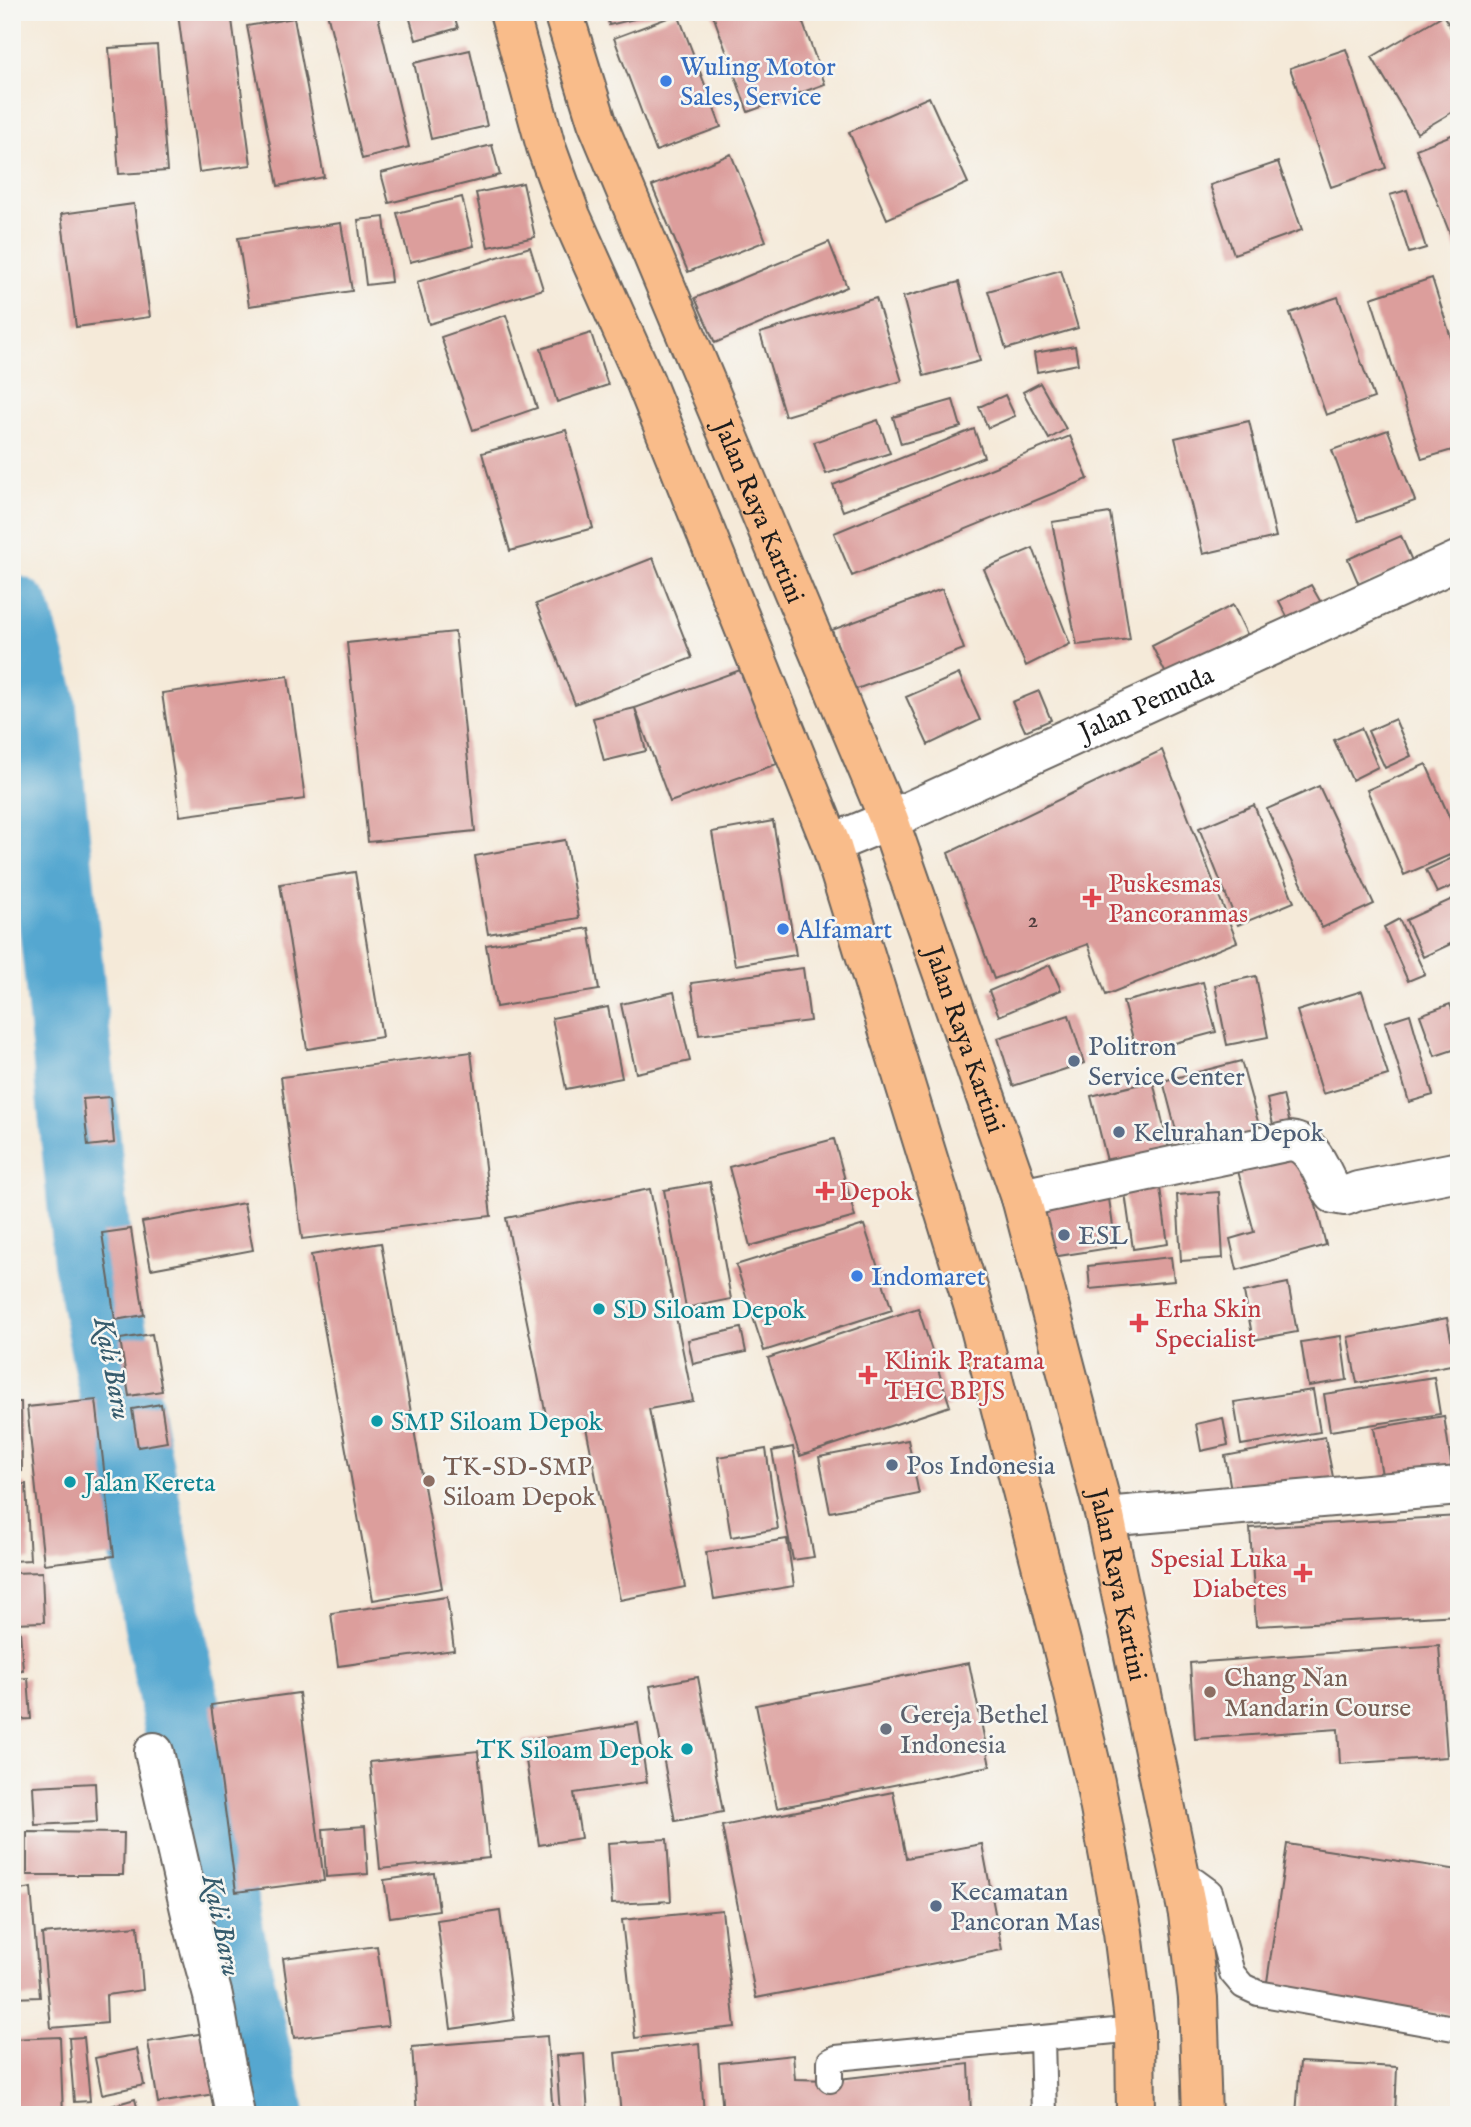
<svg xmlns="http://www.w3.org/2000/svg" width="1471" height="2127" viewBox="0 0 1471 2127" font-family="'IM FELL English',serif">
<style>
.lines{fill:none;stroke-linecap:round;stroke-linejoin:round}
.river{stroke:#55a7d0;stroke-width:80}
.building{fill:#dc9e9c}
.service-casing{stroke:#68645e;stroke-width:28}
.minor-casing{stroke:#68645e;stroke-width:42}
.primary-casing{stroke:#68645e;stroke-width:42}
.service{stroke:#fff;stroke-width:24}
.minor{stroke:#fff;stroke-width:38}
.primary{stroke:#f9bc8a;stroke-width:38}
.shop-dot{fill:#3f7fe0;stroke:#f6f6f2;stroke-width:2.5}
.health-dot{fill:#e0444e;stroke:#f6f6f2;stroke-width:2.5}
.service-dot{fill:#5c6f8a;stroke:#f6f6f2;stroke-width:2.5}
.culture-dot{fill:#0f9aa8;stroke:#f6f6f2;stroke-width:2.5}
.education-dot{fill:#8d6e63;stroke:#f6f6f2;stroke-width:2.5}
.worship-dot{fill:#6b7280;stroke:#f6f6f2;stroke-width:2.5}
.labels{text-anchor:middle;stroke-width:5;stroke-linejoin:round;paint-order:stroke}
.number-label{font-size:23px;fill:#4c3c3c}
.shop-label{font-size:26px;fill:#366cbe;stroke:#f6f6f2;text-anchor:start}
.street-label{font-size:26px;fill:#1c1c1c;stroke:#f6f6f2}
.health-label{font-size:26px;fill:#be3a42;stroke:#f6f6f2;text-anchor:start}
.service-label{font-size:26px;fill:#4e5e75;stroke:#f6f6f2;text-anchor:start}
.culture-label{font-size:26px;fill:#0d838f;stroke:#f6f6f2;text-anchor:start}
.education-label{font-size:26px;fill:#785e54;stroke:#f6f6f2;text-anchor:start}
.worship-label{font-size:26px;fill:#5b616d;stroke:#f6f6f2;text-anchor:start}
.water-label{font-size:28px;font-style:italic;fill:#365b6d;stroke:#f6f6f2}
</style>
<rect width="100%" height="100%" fill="#f6f6f2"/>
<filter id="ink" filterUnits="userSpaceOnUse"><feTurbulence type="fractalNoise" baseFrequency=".0143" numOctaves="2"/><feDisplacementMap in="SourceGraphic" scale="14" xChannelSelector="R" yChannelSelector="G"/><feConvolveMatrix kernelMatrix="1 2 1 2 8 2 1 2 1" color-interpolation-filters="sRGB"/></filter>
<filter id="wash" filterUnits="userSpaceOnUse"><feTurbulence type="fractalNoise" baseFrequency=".00686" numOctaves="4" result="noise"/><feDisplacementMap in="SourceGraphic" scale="28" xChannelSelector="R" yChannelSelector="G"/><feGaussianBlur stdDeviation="1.57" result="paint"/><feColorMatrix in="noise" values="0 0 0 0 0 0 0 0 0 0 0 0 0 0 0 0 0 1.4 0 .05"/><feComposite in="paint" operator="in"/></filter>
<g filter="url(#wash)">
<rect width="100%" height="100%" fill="#f5ead9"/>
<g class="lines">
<path class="river" d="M12,615L36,700L93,1260L229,1958L265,2115"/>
</g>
<g id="blocks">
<path class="building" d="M195,12H231L251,165L199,172L178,14Z
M327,12H377L409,147L362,159Z
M408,12H453L458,28L416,40Z
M606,12H660V13L609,25Z
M712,12H799L825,84L748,112Z
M678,14L721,127L656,151L614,38Z
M1443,15L1459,41V108L1417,133L1372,57Z
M294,18L324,177L278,186L247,26Z
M157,45L167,171L119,174L109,48Z
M1346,49L1386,168L1331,187L1290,68Z
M470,50L487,126L431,139L414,63Z
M929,97L968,183L887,219L849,132Z
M1459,132V256L1416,149Z
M492,145L500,175L389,203L381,173Z
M731,154L766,241L688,272L652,186Z
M1278,162L1302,230L1234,254L1210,185Z
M523,183L535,237L488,247L476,193Z
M1407,190L1426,248L1409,253L1390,195Z
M462,197L474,246L410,262L397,213Z
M134,204L150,317L76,327L61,214Z
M384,217L391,282L366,285L358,220Z
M341,223L352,291L249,306L238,238Z
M829,242L847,287L715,343L695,298Z
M530,247L543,289L429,324L417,282Z
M1061,270L1078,328L1006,349L988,291Z
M1432,278L1459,363V448L1422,459L1371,298Z
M959,282L980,361L924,376L903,297Z
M1338,297L1374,398L1326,415L1290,313Z
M876,298L902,381L785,416L760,333Z
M506,315L537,408L473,430L441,337Z
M591,333L608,385L557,402L541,349Z
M1075,346L1078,364L1037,372L1034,353Z
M1040,383L1066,429L1049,439L1023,392Z
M1005,395L1015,416L988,428L979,407Z
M953,400L961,427L901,444L893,417Z
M878,420L890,453L826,474L814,442Z
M1249,421L1276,537L1203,554L1175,438Z
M974,429L984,457L843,511L833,485Z
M566,430L593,528L510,551L482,453Z
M1388,430L1415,501L1358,521L1332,450Z
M1070,436L1088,479L852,576L834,533Z
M1110,513L1130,639L1077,645L1052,522Z
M1401,536L1413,563L1360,587L1348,559Z
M1033,548L1070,644L1026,666L984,569Z
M653,558L692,658L575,704L536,604Z
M1311,585L1323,606L1291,624L1279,601Z
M942,589L964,649L854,690L832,630Z
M1233,605L1247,634L1166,674L1152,646Z
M455,632L475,831L368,842L347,643Z
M743,669L777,764L670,802L635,708Z
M959,674L980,720L928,745L906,697Z
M288,676L305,799L180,816L162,693Z
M1039,691L1051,720L1025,731L1012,702Z
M635,708L646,751L604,761L593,718Z
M1395,719L1411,756L1385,768L1368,731Z
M1361,728L1378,767L1352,780L1334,740Z
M1162,750L1237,942L1106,995L1088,944L994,979L948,853Z
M1426,764L1459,839V851L1404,875L1367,790Z
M1319,786L1374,904L1322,928L1267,809Z
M1254,805L1294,902L1238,925L1199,828Z
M773,821L796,955L735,965L712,832Z
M565,840L579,918L488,934L475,856Z
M1459,855V883L1437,893L1426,870Z
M355,872L382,1037L307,1049L280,884Z
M1459,896V940L1423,957L1406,920Z
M1399,919L1425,974L1408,981L1384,927Z
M589,928L599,990L496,1007L486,945Z
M1050,965L1061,990L999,1016L989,991Z
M803,968L810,1021L699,1035L691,983Z
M1256,976L1268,1037L1227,1045L1215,985Z
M1203,982L1216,1032L1137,1053L1123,1002Z
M1362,991L1388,1075L1323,1094L1297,1011Z
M674,992L690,1061L636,1073L621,1004Z
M1450,1004L1459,1029V1048L1435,1056L1420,1015Z
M608,1007L622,1078L566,1089L552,1018Z
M1410,1014L1433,1095L1409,1102L1385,1022Z
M1069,1015L1084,1063L1013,1086L998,1038Z
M471,1052L491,1216L302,1239L281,1077Z
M1241,1061L1262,1136L1183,1157L1163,1081Z
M1153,1081L1172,1162L1111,1177L1091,1096Z
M1283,1095L1291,1129L1275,1133L1267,1099Z
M110,1097L114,1143L88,1146L83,1099Z
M834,1139L855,1217L750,1246L729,1167Z
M1303,1154L1326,1245L1237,1270L1230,1239L1254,1232L1238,1171Z
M1159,1181L1168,1244L1133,1249L1124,1186Z
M710,1182L731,1299L686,1308L664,1190Z
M1107,1185L1116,1247L1052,1257L1043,1195Z
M650,1189L693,1401L649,1409L685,1587L620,1600L584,1417L548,1425L506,1218Z
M1219,1192L1223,1258L1181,1261L1177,1195Z
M244,1203L253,1250L151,1269L142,1222Z
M864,1225L892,1310L764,1351L736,1265Z
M131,1229L144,1315L115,1320L102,1233Z
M381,1243L442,1588L373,1600L311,1255Z
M1171,1257L1174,1281L1090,1289L1088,1266Z
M1288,1283L1297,1332L1253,1340L1244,1292Z
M918,1308L950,1406L800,1456L768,1358Z
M1447,1318L1456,1364L1357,1383L1348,1337Z
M741,1328L746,1352L693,1364L688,1340Z
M152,1334L162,1391L129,1396L120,1339Z
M1341,1336L1347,1380L1308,1386L1301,1342Z
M1434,1377L1440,1414L1330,1431L1324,1394Z
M1313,1390L1320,1432L1241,1445L1234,1402Z
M96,1400L114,1556L44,1564L27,1407Z
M12,1402H21L22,1471L12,1472Z
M161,1404L167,1442L138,1447L132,1409Z
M1444,1416L1452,1469L1383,1481L1374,1428Z
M1223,1418L1228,1445L1201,1451L1196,1424Z
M1325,1437L1334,1482L1233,1501L1225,1456Z
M908,1440L919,1494L830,1512L819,1457Z
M793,1447L814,1557L793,1560L772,1451Z
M766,1449L778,1529L731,1537L718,1457Z
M26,1484L30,1560L12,1561V1485Z
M1459,1516V1615L1256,1626L1250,1528Z
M787,1539L794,1586L714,1599L706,1552Z
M42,1572L44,1622L12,1623V1573Z
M447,1597L454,1650L338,1666L331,1613Z
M20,1631L23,1670L12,1671V1632Z
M1439,1645L1447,1757L1340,1764L1338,1729L1195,1739L1190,1663Z
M969,1663L990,1766L777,1808L756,1705Z
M698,1677L723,1812L675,1821L650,1686Z
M28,1678L31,1719L12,1720V1679Z
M299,1693L324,1881L236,1892L211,1705Z
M638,1723L647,1782L574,1793L581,1838L539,1845L523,1741Z
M478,1751L489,1858L380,1869L370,1762Z
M95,1783L97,1822L35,1825L33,1786Z
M893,1792L906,1858L982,1844L1002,1950L756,1998L722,1826Z
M365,1826L368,1874L326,1877L323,1829Z
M27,1832L124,1833L123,1875H27Z
M667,1839L671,1901L612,1904L608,1843Z
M1287,1844L1459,1870V2016L1266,1989Z
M434,1873L439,1910L390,1917L384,1880Z
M31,1888L40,1997L12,1998V1892Z
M722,1910L735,2027L635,2038L622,1920Z
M500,1911L514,2020L451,2029L437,1920Z
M138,1926L143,1990L106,1995L107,2023L51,2028L42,1934Z
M377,1946L388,2026L294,2038L283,1958Z
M218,2031L227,2092L158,2103L148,2042Z
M547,2036L553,2115H417L412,2047Z
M60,2037L63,2115H12V2039Z
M84,2037L90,2101L74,2102L69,2038Z
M699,2043L704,2115H621L615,2053Z
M137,2049L144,2085L102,2094L95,2058Z
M584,2054L588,2115H560L556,2056Z
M793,2055L795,2079L830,2080L969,2064L971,2115H723L719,2063Z
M1300,2062L1397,2067L1395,2115H1296Z
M135,2099L139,2115H114L111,2106Z"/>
</g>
</g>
<g filter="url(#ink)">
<use href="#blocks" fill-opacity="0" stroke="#68645e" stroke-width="2"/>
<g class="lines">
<defs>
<path id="service" d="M1181,1879L1195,1881L1210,1892L1232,1973L1243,1986L1258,1993L1459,2029
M1042,2039L1044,2115
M830,2080V2061L836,2058L1135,2029"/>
<g id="minor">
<path id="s1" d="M831,844L889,820L1459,560"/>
<path d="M1021,1198L1290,1141C1316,1144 1321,1175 1334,1194L1345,1196L1358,1191L1459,1171"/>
<path d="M1105,1517L1459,1486"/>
<path d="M154,1752L193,1923L213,1996L235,2115"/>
</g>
<g id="primary">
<path d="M509,12L546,147L571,216L645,381L831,844L979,1324L1067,1665L1095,1782L1123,1932L1135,2029L1136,2115"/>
<path id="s2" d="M563,12L597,122L889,820L1021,1198L1105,1517L1188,1914L1198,1998L1202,2115"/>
</g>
</defs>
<use href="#service" class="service-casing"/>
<use href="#minor" class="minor-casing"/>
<use href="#primary" class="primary-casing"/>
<use href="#service" class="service"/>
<use href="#minor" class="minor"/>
<use href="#primary" class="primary"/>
</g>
</g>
<g class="shop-dot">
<circle cx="666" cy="81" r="7"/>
<circle cx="783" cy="929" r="7"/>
<circle cx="857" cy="1276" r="7"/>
</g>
<g class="health-dot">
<path d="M1088.5 887.5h7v7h7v7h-7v7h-7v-7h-7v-7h7z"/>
<path d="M821.5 1180.5h7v7h7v7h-7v7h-7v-7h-7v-7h7z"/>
<path d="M1135.5 1312.5h7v7h7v7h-7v7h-7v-7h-7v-7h7z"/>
<path d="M864.5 1364.5h7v7h7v7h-7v7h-7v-7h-7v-7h7z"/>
<path d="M1299.5 1562.5h7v7h7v7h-7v7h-7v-7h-7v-7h7z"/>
</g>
<g class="service-dot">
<circle cx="1074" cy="1061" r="7"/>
<circle cx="1119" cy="1132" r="7"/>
<circle cx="1064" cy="1235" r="7"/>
<circle cx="892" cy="1465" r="7"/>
<circle cx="936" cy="1906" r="7"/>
</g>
<g class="culture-dot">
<circle cx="599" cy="1309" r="7"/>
<circle cx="377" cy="1421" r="7"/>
<circle cx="70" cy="1482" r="7"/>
<circle cx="687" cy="1749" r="7"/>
</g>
<g class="education-dot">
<circle cx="429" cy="1481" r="7"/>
<circle cx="1210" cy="1692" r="7"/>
</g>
<circle class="worship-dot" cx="886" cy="1729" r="7"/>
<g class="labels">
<g class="number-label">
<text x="1033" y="927">2</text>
</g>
<g class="shop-label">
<text x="680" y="75">Wuling Motor<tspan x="680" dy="30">Sales, Service</tspan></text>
<text x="797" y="938">Alfamart</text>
<text x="871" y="1285">Indomaret</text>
</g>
<g class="street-label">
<text dy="9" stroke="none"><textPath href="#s2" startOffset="537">Jalan Raya Kartini</textPath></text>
<text dy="9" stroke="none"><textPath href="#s1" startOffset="345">Jalan Pemuda</textPath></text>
<text dy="9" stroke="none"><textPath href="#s2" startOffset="1104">Jalan Raya Kartini</textPath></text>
<text dy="9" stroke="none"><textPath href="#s2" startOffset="1671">Jalan Raya Kartini</textPath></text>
</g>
<g class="health-label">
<text x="1108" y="892">Puskesmas<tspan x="1108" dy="30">Pancoranmas</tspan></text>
<text x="839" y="1200">Depok</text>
<text x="1155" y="1317">Erha Skin<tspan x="1155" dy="30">Specialist</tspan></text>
<text x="884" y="1369">Klinik Pratama<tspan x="884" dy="30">THC BPJS</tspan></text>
<text x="1287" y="1567" text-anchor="end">Spesial Luka<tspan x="1287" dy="30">Diabetes</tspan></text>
</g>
<g class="service-label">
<text x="1088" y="1055">Politron<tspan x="1088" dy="30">Service Center</tspan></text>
<text x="1133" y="1141">Kelurahan Depok</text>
<text x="1078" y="1244">ESL</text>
<text x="906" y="1474">Pos Indonesia</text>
<text x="950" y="1900">Kecamatan<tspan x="950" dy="30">Pancoran Mas</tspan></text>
</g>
<g class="culture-label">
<text x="613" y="1318">SD Siloam Depok</text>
<text x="391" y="1430">SMP Siloam Depok</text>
<text x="84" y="1491">Jalan Kereta</text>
<text x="673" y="1758" text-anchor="end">TK Siloam Depok</text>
</g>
<g class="education-label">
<text x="443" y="1475">TK-SD-SMP<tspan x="443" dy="30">Siloam Depok</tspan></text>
<text x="1224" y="1686">Chang Nan<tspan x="1224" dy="30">Mandarin Course</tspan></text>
</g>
<g class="worship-label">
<text x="900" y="1723">Gereja Bethel<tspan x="900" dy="30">Indonesia</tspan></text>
</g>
<g class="water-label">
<text transform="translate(114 1368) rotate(79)" y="10">Kali Baru</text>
<text transform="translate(223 1925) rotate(78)" y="10">Kali Baru</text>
</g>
</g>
<rect width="1471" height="2127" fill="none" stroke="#f6f6f2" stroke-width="42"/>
</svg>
